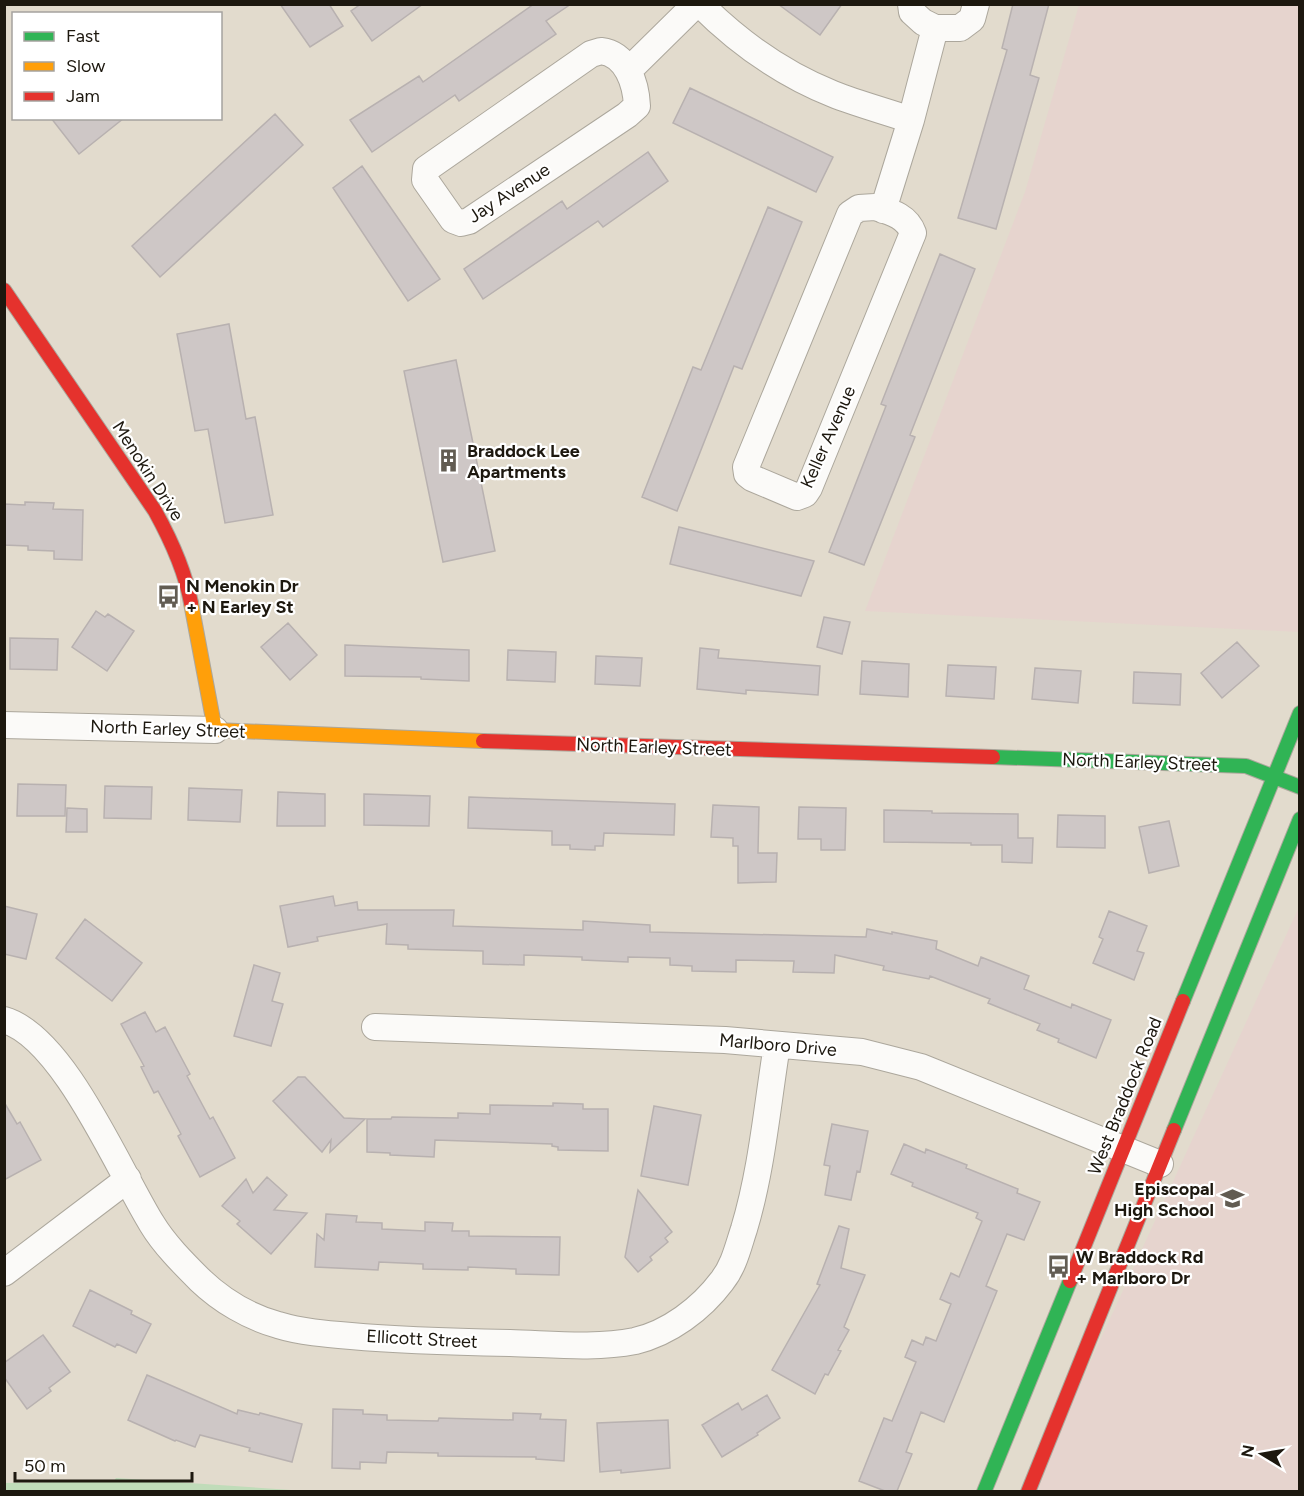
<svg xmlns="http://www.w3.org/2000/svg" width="1304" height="1496" viewBox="0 0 1304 1496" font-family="Figtree,sans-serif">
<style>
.education{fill:#e6d4ce}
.green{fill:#c0dcb9}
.building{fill:#cec7c6;stroke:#b8b1b0;stroke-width:1.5}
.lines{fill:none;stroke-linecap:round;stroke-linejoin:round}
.street-casing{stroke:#aca79c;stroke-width:28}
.fast-casing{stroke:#aca79c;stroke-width:16}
.slow-casing{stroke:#aca79c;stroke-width:16}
.jam-casing{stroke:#aca79c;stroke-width:16}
.street{stroke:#fbfaf8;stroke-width:26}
.fast{stroke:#30b455;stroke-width:14}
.slow{stroke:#ff9f0a;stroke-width:14}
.jam{stroke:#e5322d;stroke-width:14}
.labels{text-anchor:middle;stroke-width:4.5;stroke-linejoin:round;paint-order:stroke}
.street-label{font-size:18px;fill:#1d180f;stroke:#fff}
.poi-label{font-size:18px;font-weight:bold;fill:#1d180f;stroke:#fff;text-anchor:start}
</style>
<rect width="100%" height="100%" fill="#e2dbcd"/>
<path class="education" d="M1079,5H1299V632L865,611L1025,192Z
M1299,907V1491H1031Z"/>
<path class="green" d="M116,1478L306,1491H319H5V1483L114,1481Z"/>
<path class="building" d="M280,4H329L343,26L310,47Z
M361,4H423L372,41L351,11Z
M534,4H571L546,21L556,34L459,101L455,95L372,152L350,120L419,76L423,82Z
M778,4H842L820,35Z
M1013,4H1049L1030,75L1039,78L996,229L958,218L1007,50L1002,48Z
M690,88L833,157L816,192L673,123Z
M275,114L303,145L160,277L132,246Z
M51,118H124L79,154Z
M648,152L668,181L603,227L598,221L483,299L464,269L562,201L567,209Z
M362,166L440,279L408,301L333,188Z
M768,207L802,222L742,369L734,366L677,511L642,497L693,367L701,370Z
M940,254L975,269L910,435L915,437L864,565L829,552L886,406L881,404Z
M229,324L246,419L255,417L273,515L225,523L208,429L195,431L177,334Z
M456,360L495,551L443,562L404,371Z
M25,502L54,503L53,509L83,510L82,560L54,559V551L28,550V546L4,545V504L25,505Z
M679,527L814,561L801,596L670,564Z
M96,611L105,617L108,614L134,631L107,671L72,647Z
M824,617L850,622L842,654L817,647Z
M288,623L317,655L290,680L261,647Z
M10,638L58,639L57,670L10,669Z
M1237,642L1259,666L1222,698L1201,673Z
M345,645L469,650V681L421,679V677L345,676Z
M700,648L719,650L718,658L820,666L818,695L746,690V694L697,689Z
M508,650L556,652L555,682L507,680Z
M596,656L642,658L640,686L595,684Z
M862,661L909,664L908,697L860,694Z
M948,665L996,667L994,699L946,696Z
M1035,668L1081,671L1078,703L1032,699Z
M1134,672L1181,674L1180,705L1133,703Z
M18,784L66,785L65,816H17Z
M105,786L152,787L151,819L104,818Z
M189,788L242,790L240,822L188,820Z
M278,792L325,794V826H277Z
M364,794L430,796L429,826L364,825Z
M469,797L675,804L674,835L604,833L603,846H595V850L570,849V845H552V831L468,828Z
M713,805L759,807L758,853H777L776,882L738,883V846H733V838L711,837Z
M799,807L846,808L845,850H821V839H798Z
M67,808L87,809V832H66Z
M884,810L932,811V813L1018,814V838H1033L1032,863L1002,862V845H971V843L884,842Z
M1058,815L1105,816V848L1057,847Z
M1169,821L1179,866L1149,873L1139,827Z
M333,896L335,906L357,902L358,910H454L453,926L583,930V921L650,925V932L866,937L867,929L892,934V932L937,941L936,949L978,966L981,957L1029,976L1024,989L1071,1008L1072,1004L1111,1020L1096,1058L1058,1042L1059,1039L1037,1030L1040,1024L988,1003L990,999L930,976L929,979L883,970L884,966L835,955L834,973L793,972L794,961L736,960V972L692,971V966L670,965V958L628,957V962L582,960V957L524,955V965L483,964V951L408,949V945L386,944L387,924L317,937L318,941L288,947L280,906Z
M4,906L37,914L26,959L4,954Z
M1109,911L1147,926L1137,951L1144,953L1134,980L1093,963L1103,939L1099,937Z
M85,919L142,963L112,1001L56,958Z
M254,965L280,973L272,1001L283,1004L271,1046L234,1036Z
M145,1012L156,1032L165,1027L190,1074L187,1076L210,1119L213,1117L235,1158L200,1177L178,1136L181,1134L158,1091L154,1093L141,1067L144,1066L121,1024Z
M298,1077H305L344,1118L365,1119L330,1152L331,1140L322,1152L273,1101Z
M4,1102L17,1124L20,1122L41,1160L4,1180Z
M553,1103L583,1104V1109H608V1151L558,1150V1147L552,1146V1144L435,1140L434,1157L390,1155V1153L367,1152V1119H391L392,1117L458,1118V1113L490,1114V1105L553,1106Z
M654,1106L701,1115L688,1185L641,1176Z
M832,1124L868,1131L860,1172L857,1171L851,1200L825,1195L830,1166L824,1165Z
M904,1144L925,1153L926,1149L967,1165L966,1168L1018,1189L1017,1193L1040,1202L1024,1240L1007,1234L986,1286L997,1291L944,1422L921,1412L906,1452L912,1454L897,1491H885L859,1481L884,1418L892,1421L916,1362L905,1357L912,1340L923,1345L926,1337L936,1341L951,1304L940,1299L951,1273L959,1277L982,1221L976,1218L978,1213L912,1186L913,1183L891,1174Z
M267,1177L287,1195L274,1210L307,1213L271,1254L237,1224L240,1221L222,1206L246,1179L253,1193Z
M638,1190L672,1232L665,1238L668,1242L650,1257L652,1260L638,1272L625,1257Z
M326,1214L357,1216L356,1222L382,1223V1229L425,1231V1222L453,1223L452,1231H469V1236L560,1237L559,1275L516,1274V1269L468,1267V1270L423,1269V1264L379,1262L378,1270L315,1267L317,1234L324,1240Z
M839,1226L849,1229L841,1268L865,1275L844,1327L849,1330L838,1350L841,1351L828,1375L825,1374L815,1394L772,1370L820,1285L817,1284Z
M90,1290L132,1311L131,1314L151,1324L136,1353L117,1344L115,1347L73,1326Z
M43,1335L70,1372L49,1388L51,1391L27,1409L4,1377V1363Z
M147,1375L237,1414L238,1410L259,1415L260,1413L302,1424L292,1462L249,1451L250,1448L200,1435L195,1447L176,1440L175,1441L128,1420Z
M767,1395L780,1418L757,1433L758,1435L722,1457L702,1425L738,1403L742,1410Z
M333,1409L363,1410V1414L387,1415V1420L438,1421L439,1418L513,1420V1413L541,1414L540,1419L566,1420L564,1461L536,1459V1457L438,1456V1453L387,1452L386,1463L360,1462V1469L332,1468Z
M668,1420L670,1468L621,1473V1470L600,1472L597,1423Z"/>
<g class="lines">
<defs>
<path id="street" d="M700,4C738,42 783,74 833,94C858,104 885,111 911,120
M911,4L912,12L923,22L935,28H960L972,19L976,4
M601,51C627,54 636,84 637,106L627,115L469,221L461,223L453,220L425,180L426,169L591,54Z
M629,70L696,4
M875,207C891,212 907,216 913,233L809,488L805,494L797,497L752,478L747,474L746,467L850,214L859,208Z
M883,210L911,120L935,28
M4,725L215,730
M4,1020C64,1037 120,1173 152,1224C164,1244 183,1263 200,1280C221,1300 249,1317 278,1325C301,1332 326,1334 351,1336C404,1341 457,1342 510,1343C551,1344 594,1349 635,1341C669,1333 701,1309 722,1281C734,1266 738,1247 744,1229C762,1169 767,1107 777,1045
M375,1027L725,1040L862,1052L921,1067L1160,1164
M4,1273L128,1179"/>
<path id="fast" d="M993,757L1246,766L1300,787
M1183,1001L1300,713
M1174,1130L1300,819
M984,1492L1070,1281"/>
<path id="slow" d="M191,603L215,730L483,741"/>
<path id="jam" d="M4,290L155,511C171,540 185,570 191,603
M483,741L993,757
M1070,1281L1183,1001
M1028,1492L1174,1130"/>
</defs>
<use href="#street" class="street-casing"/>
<use href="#fast" class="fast-casing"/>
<use href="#slow" class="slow-casing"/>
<use href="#jam" class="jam-casing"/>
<use href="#street" class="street"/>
<use href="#fast" class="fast"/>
<use href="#slow" class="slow"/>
<use href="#jam" class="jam"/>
</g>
<defs>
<symbol id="building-bare" viewBox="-9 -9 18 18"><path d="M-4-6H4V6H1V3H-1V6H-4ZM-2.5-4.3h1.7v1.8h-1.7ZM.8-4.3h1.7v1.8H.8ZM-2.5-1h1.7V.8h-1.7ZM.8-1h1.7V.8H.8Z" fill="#625c52" stroke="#fff" stroke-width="2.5" paint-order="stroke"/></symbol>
<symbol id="bus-bare" viewBox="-9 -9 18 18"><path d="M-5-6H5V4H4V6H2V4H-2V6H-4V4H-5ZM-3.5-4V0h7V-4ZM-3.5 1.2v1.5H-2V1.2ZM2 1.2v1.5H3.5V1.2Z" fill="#625c52" stroke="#fff" stroke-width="2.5" paint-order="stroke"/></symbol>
<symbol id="school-bare" viewBox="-9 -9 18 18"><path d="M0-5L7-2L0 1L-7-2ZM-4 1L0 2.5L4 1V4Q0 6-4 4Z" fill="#625c52" stroke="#fff" stroke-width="2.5" paint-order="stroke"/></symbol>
</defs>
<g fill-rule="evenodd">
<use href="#building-bare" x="432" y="444" width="33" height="33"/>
<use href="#bus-bare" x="152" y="580" width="33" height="33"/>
<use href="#school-bare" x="1216" y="1182" width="33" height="33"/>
<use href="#bus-bare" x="1042" y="1250" width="33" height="33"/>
</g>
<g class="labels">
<g class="street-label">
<text transform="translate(509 193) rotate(-33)" y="6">Jay Avenue</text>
<text transform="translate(828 437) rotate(-66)" y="6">Keller Avenue</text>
<text transform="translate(148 471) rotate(57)" y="6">Menokin Drive</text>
<text transform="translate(168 729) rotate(2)" y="6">North Earley Street</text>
<text transform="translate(654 747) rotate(2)" y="6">North Earley Street</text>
<text transform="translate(1140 762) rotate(2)" y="6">North Earley Street</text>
<text transform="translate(778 1045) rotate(5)" y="6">Marlboro Drive</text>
<text transform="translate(1125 1096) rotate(-68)" y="6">West Braddock Road</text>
<text transform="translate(422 1339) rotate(3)" y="6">Ellicott Street</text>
</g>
<g class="poi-label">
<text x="467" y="457">Braddock Lee<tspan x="467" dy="21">Apartments</tspan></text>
<text x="186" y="592">N Menokin Dr<tspan x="186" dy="21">+ N Earley St</tspan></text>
<text x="1214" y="1195" text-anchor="end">Episcopal<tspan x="1214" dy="21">High School</tspan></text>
<text x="1076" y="1263">W Braddock Rd<tspan x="1076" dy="21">+ Marlboro Dr</tspan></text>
</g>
</g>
<rect width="1304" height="1496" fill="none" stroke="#1d180f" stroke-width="12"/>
<rect x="12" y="12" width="210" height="108" fill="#ffffff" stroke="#a5a39f" stroke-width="1.5"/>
<rect x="24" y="32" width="30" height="9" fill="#30b455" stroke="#a5a39f" stroke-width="1.5"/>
<text x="66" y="42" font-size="18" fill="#1d180f">Fast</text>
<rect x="24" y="62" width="30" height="9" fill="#ff9f0a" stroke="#a5a39f" stroke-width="1.5"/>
<text x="66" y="72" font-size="18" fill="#1d180f">Slow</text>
<rect x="24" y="92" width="30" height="9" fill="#e5322d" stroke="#a5a39f" stroke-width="1.5"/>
<text x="66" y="102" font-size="18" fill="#1d180f">Jam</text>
<g transform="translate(1262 1454) rotate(281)" stroke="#ffffff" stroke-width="4.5" paint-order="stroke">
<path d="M0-4.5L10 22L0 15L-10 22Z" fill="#1d180f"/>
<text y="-9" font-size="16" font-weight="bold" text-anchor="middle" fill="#1d180f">N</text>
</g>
<path d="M15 1472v9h177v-9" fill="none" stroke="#1d180f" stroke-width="3"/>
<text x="24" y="1472" font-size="18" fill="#1d180f" stroke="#ffffff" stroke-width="4.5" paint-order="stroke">50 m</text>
</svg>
